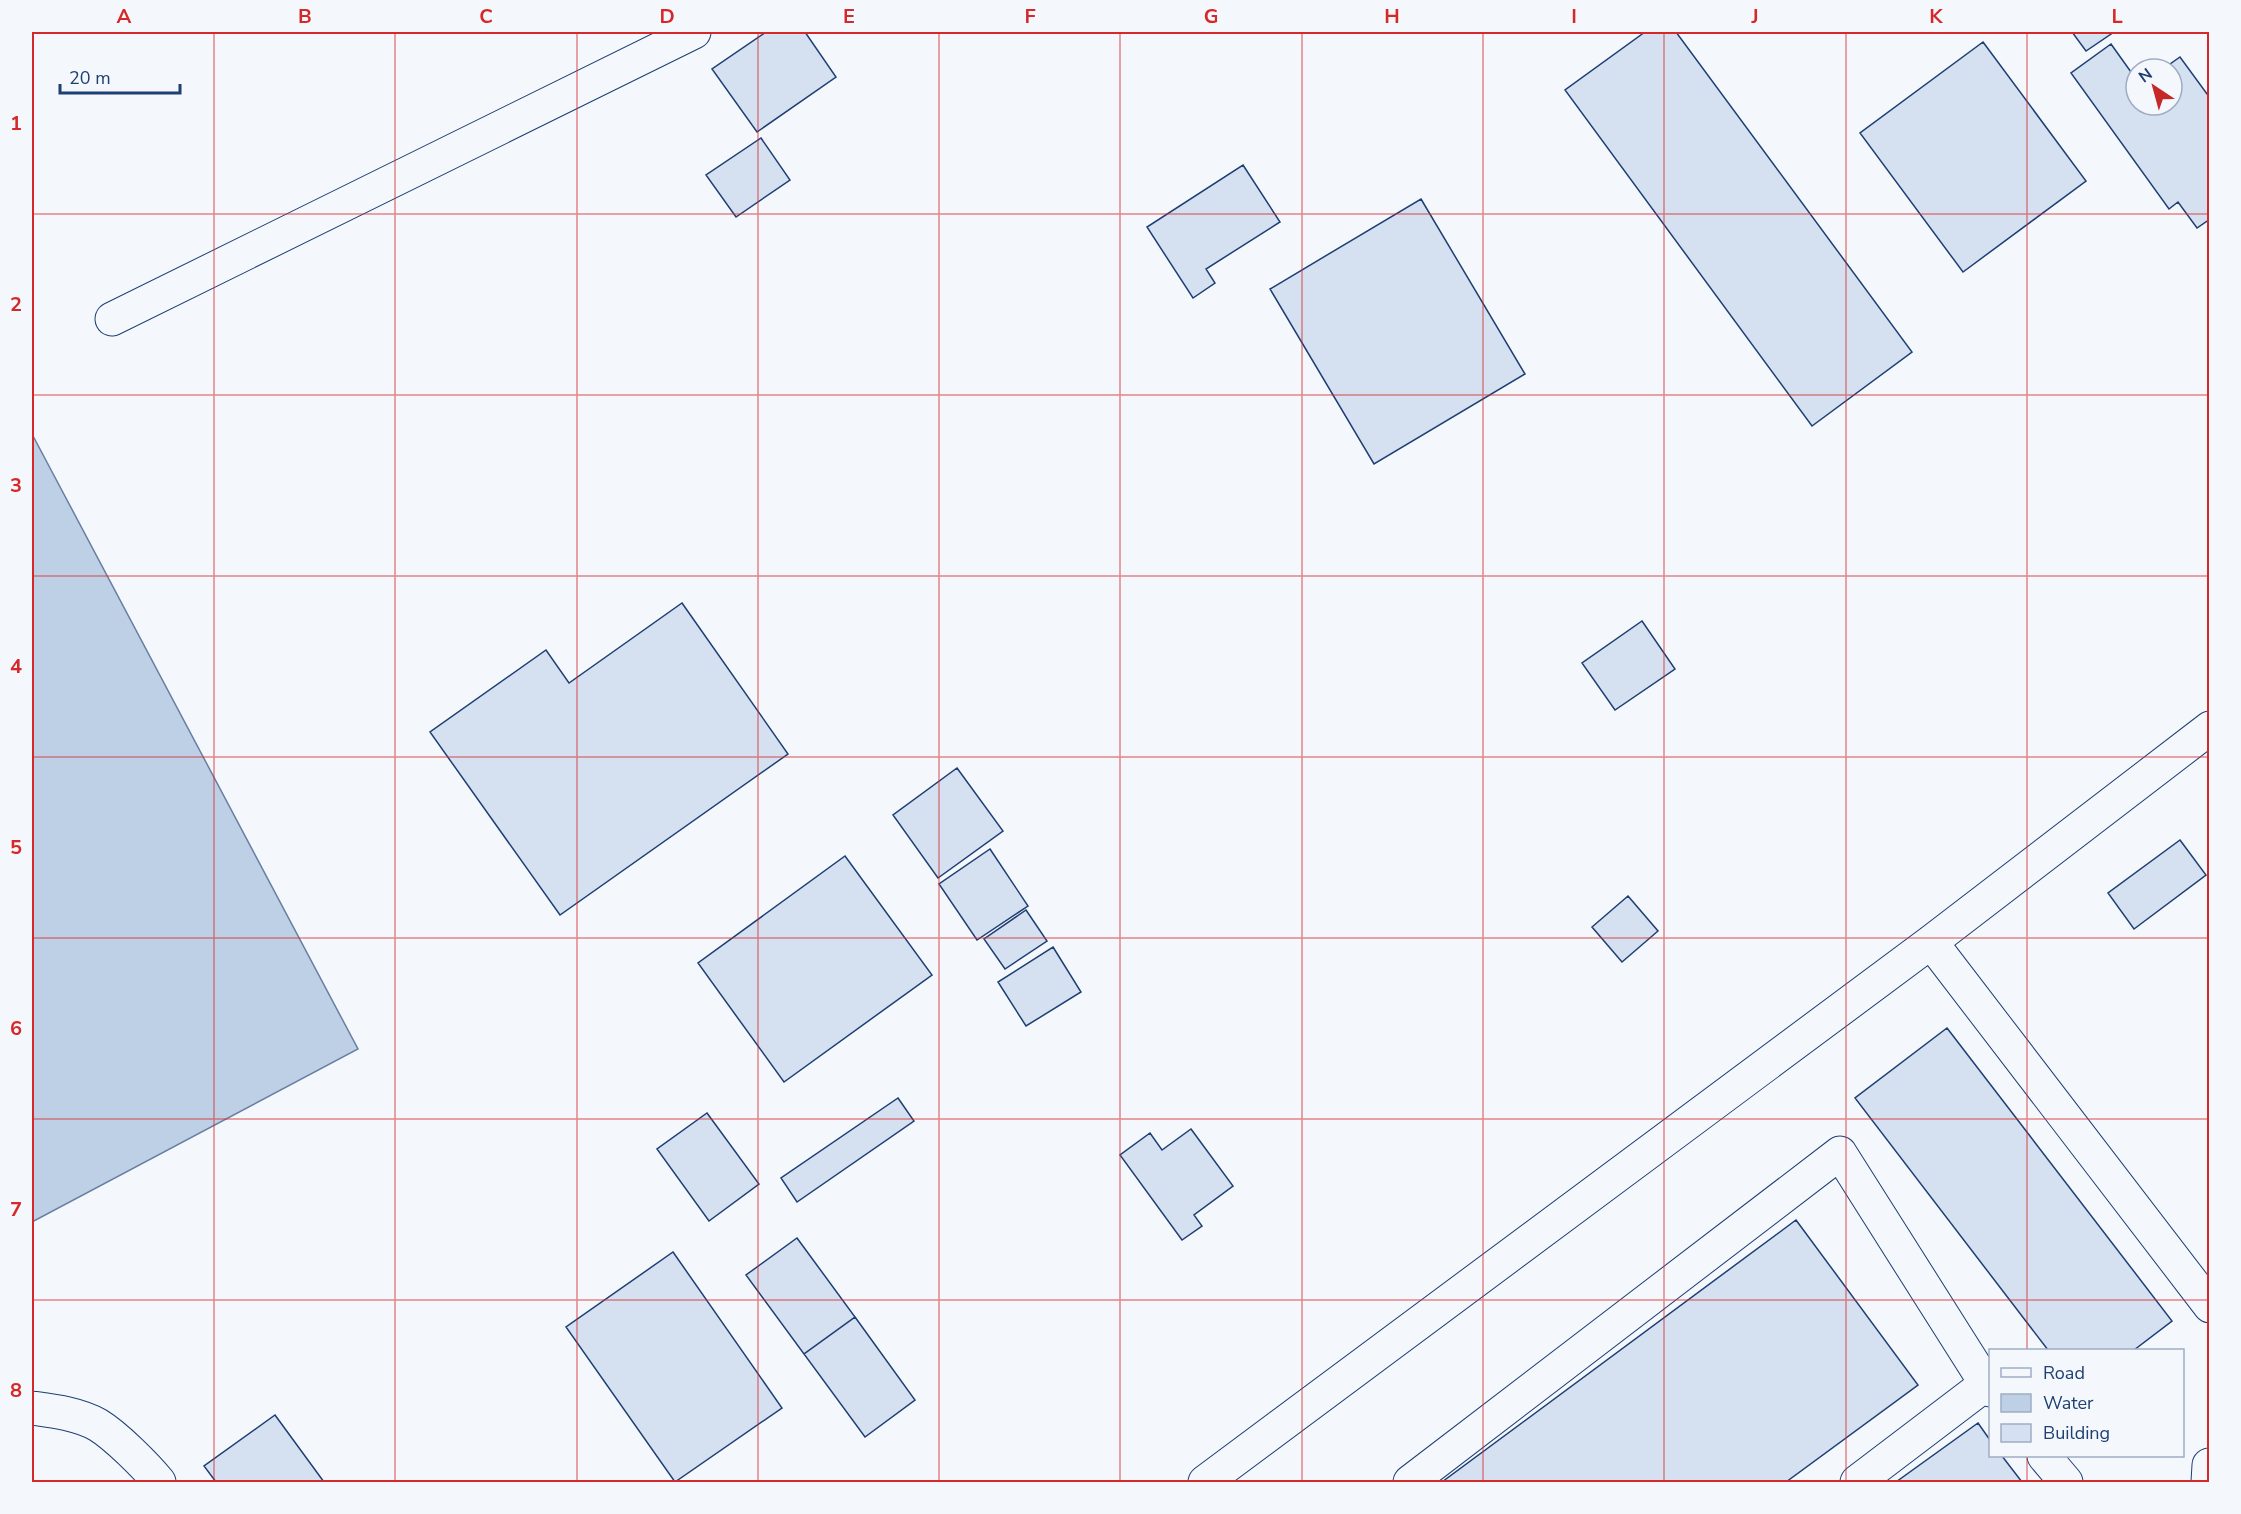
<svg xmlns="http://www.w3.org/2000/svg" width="2241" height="1514" viewBox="0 0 2241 1514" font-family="'Nunito Sans',sans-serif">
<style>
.water{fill:#bed0e5;stroke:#687fa3;stroke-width:1.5}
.building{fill:#d5e0f0;stroke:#1d3f73;stroke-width:1.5}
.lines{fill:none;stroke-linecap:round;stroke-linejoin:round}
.minor-casing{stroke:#1d3f73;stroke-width:35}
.minor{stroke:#f4f7fb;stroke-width:33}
.grid{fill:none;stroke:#d62828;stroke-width:1.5;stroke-opacity:0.55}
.neatline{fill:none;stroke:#d62828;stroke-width:2}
.grid-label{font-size:20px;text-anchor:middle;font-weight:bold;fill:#d62828}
</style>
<rect width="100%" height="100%" fill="#f4f7fb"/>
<path class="water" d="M32,434L358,1049L32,1222Z"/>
<path class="building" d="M766,32H805L836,77L757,132L712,69Z
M1645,32H1676L1912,352L1812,426L1565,90Z
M2072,32H2114L2086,51Z
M1983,42L2086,181L1963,272L1860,133Z
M2111,44L2136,79V105H2172V69H2163L2180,57L2210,98V219L2197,228L2178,202L2169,209L2071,73Z
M761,138L790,180L736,217L706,175Z
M1243,165L1280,222L1206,269L1215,283L1193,298L1147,227Z
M1421,199L1525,374L1374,464L1270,289Z
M682,603L788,754L560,915L430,732L546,650L569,683Z
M1642,621L1675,669L1615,710L1582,663Z
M957,768L1003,831L938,878L893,815Z
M2180,840L2206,875L2134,929L2108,893Z
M990,849L1028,906L977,940L939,884Z
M845,856L932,975L784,1082L698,963Z
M1628,896L1658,931L1622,962L1592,927Z
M1026,910L1047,941L1005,969L984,939Z
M1053,947L1081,992L1026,1026L998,982Z
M1947,1028L2172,1321L2134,1350H2048L1855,1098Z
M898,1098L914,1121L797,1202L781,1178Z
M707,1113L759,1184L709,1221L657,1149Z
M1191,1129L1233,1186L1194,1215L1202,1226L1182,1240L1120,1155L1150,1133L1162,1150Z
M1796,1220L1918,1385L1786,1482H1442Z
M797,1238L855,1317L804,1354L746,1275Z
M673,1252L782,1408L675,1482L566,1327Z
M855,1317L915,1400L865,1437L804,1354Z
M275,1415L324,1482H216L204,1466Z
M1978,1423L1990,1440V1456H2002L2022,1482H1896Z"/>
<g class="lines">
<defs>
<path id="minor" d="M112,319L694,32
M1931,942L2210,1306
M32,1408C54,1411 79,1414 98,1425C116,1436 146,1466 159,1482
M2044,1456L2066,1482
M1205,1482L1931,942L2210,728
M1410,1482L1840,1153L1990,1390
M1857,1482L1986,1384
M2208,1482L2209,1465"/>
</defs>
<use href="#minor" class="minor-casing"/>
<use href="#minor" class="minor"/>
</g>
<path class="grid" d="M214,32V1482M395,32V1482M577,32V1482M758,32V1482M939,32V1482M1120,32V1482M1302,32V1482M1483,32V1482M1664,32V1482M1846,32V1482M2027,32V1350M32,214H2210M32,395H2210M32,576H2210M32,757H2210M32,938H2210M32,1119H2210M32,1300H2210M2027,1456V1482"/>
<rect width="2241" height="1514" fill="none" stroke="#f4f7fb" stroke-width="66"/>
<rect x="1989" y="1349" width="195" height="108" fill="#f4f7fb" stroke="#9eadc5" stroke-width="1.5"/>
<rect x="2001" y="1368" width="30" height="9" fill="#f4f7fb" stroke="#9eadc5" stroke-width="1.5"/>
<text x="2043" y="1379" font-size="18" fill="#1d3f73">Road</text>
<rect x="2001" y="1394" width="30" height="18" fill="#bed0e5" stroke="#9eadc5" stroke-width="1.5"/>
<text x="2043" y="1409" font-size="18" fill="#1d3f73">Water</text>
<rect x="2001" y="1424" width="30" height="18" fill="#d5e0f0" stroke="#9eadc5" stroke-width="1.5"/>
<text x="2043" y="1439" font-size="18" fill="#1d3f73">Building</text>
<g transform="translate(2154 87) rotate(324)"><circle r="28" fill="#f4f7fb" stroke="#9eadc5" stroke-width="1.5"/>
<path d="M0-4.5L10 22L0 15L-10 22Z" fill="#c62828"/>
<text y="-9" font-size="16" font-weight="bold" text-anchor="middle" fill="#1d3f73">N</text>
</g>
<path d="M60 84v9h120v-9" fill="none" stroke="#1d3f73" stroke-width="3"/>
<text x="69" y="84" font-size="18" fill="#1d3f73" stroke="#f4f7fb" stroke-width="4.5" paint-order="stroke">20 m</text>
<rect x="33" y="33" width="2175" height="1448" class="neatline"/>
<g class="grid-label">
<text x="124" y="23">A</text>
<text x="305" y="23">B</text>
<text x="486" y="23">C</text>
<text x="667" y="23">D</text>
<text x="849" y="23">E</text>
<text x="1030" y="23">F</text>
<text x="1211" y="23">G</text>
<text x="1392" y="23">H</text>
<text x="1574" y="23">I</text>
<text x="1755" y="23">J</text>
<text x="1936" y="23">K</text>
<text x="2117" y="23">L</text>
<text x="16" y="130">1</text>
<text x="16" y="311">2</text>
<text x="16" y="492">3</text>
<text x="16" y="673">4</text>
<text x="16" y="854">5</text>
<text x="16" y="1035">6</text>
<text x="16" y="1216">7</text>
<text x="16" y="1397">8</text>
</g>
</svg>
